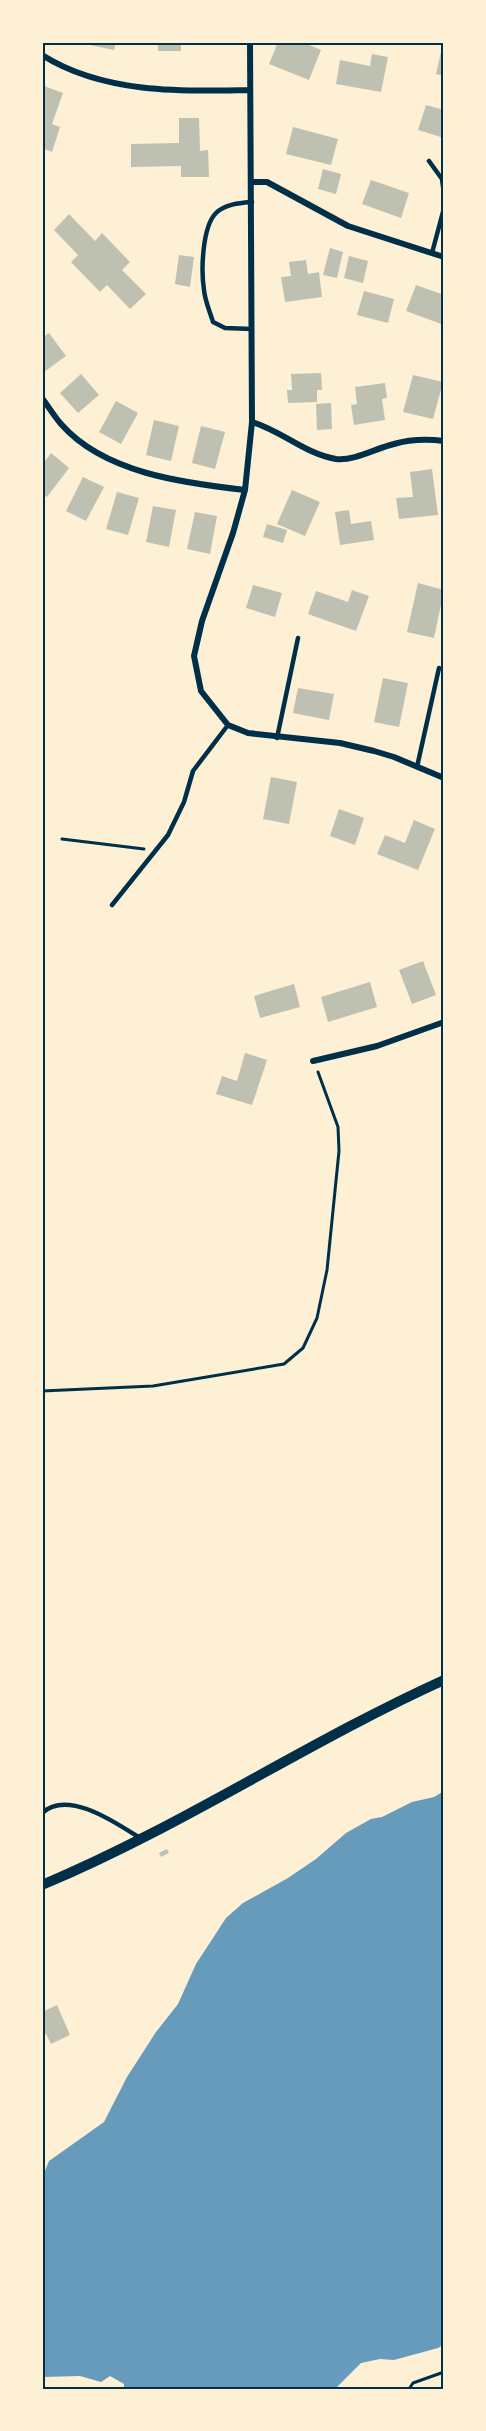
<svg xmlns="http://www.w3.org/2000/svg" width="486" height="2431" viewBox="0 0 486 2431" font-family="Cabin,sans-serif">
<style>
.water{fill:#669bbc}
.building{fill:#bec0b2}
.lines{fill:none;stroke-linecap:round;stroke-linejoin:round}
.path{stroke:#003049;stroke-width:3}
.service{stroke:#003049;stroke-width:4.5}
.minor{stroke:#003049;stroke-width:6}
.tertiary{stroke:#003049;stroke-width:10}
.neatline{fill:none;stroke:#003049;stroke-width:2}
</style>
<rect width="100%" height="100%" fill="#fdf0d5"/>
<path class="water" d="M444,1791V2344L438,2348L394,2360L380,2359L361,2363L335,2389H124V2384L110,2376L101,2382L80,2376L42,2377V2178L49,2161L104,2122L127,2077L156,2032L178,2004L196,1964L226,1918L243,1903L288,1878L316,1859L346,1833L371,1819L382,1817L412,1802L434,1797Z"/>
<path class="building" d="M91,42H116L114,50L90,45Z
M158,42H181V51H158Z
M278,42H302L321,50L309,80L269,64Z
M441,52L444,53V76L436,74Z
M372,54L388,57L381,92L336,84L340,60L370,66Z
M44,86L63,93L52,124L60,127L52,152L42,148Z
M426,105L444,110V138L418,130Z
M179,118H199L200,151L208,150L209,177H181V166L131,167V144L179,143Z
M293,127L338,139L331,165L286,154Z
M323,169L341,174L336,194L318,189Z
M371,180L409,193L401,218L362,204Z
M69,214L95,241L102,233L130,262L122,270L146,294L130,309L107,285L100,292L71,262L78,255L54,230Z
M330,248L343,252L337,278L323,275Z
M179,255L194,257L190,287L175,284Z
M349,256L368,261L363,283L344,278Z
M306,260L308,274L319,272L322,297L285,302L281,277L291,276L289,262Z
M416,285L444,295V325L406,311Z
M364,291L394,299L388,323L357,315Z
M49,333L66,356L44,372L42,369V338Z
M321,373L322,390H317V402L288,403L287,390H292L291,374Z
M81,374L99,395L78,413L60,393Z
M413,375L443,382L433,419L403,412Z
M385,383L387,398L382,399L385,420L354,425L351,405L357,404L355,387Z
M116,401L138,413L121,444L99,432Z
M331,403L332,429L317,430L316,404Z
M154,420L179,426L171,461L146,455Z
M201,426L225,432L215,469L192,463Z
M51,453L69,468L47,497L42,494V465Z
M432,469L438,515L399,519L396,498L413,497L410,472Z
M83,477L104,487L86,521L66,511Z
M292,490L320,502L305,536L277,524Z
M117,492L139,498L128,535L106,529Z
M153,506L176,510L169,547L146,542Z
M349,510L351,524L371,521L374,540L340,545L335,512Z
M195,512L217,516L210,554L187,549Z
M267,524L287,530L283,543L263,537Z
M418,583L444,590L434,638L407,632Z
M253,585L282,593L275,617L246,608Z
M352,590L369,596L356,631L308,614L316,591L348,602Z
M383,678L408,683L399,727L374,722Z
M298,688L334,694L329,720L293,713Z
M271,777L297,782L289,824L263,819Z
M339,809L364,818L355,845L330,836Z
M414,820L435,829L418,870L377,854L385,835L405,843Z
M423,961L436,995L412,1004L399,970Z
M370,982L377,1007L328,1022L321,997Z
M294,984L300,1007L260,1018L254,996Z
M245,1053L267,1060L252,1105L216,1094L222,1076L237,1081Z
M167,1849L169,1853L161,1857L159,1853Z
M57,2005L70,2035L51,2044L46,2034L42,2035V2012Z"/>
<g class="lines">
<path class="path" d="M62,839L144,849
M42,1391L153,1386L284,1364L303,1348L317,1318L327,1270L339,1151L338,1127L318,1072
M409,2389L413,2383L444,2372"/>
<path class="service" d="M429,161L442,179L444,194
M252,202C240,203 225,204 216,213C202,227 201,271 204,290C205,301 210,312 213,322L225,328L252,329
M432,253L444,208
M277,738L298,638
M417,767L439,668
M112,905L168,835L184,802L193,771L228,725
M42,1813C68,1789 116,1823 140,1838"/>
<path class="minor" d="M250,42L252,422L245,490L233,533L202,621L194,656L201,691L228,725L248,733L340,743L374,751L394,757L444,778
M42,55C102,93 180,92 249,90
M251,182H267L348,226L444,257
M42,398C48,406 54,416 61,424C104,473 183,483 245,490
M252,422C282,431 305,454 336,459C355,461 376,448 394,444C411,439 427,439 444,441
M313,1061L377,1046L444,1022"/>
<path class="tertiary" d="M42,1885C181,1827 307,1742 444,1680"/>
</g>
<rect width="486" height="2431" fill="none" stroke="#fdf0d5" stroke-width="87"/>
<rect x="44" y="44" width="398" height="2344" class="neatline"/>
</svg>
